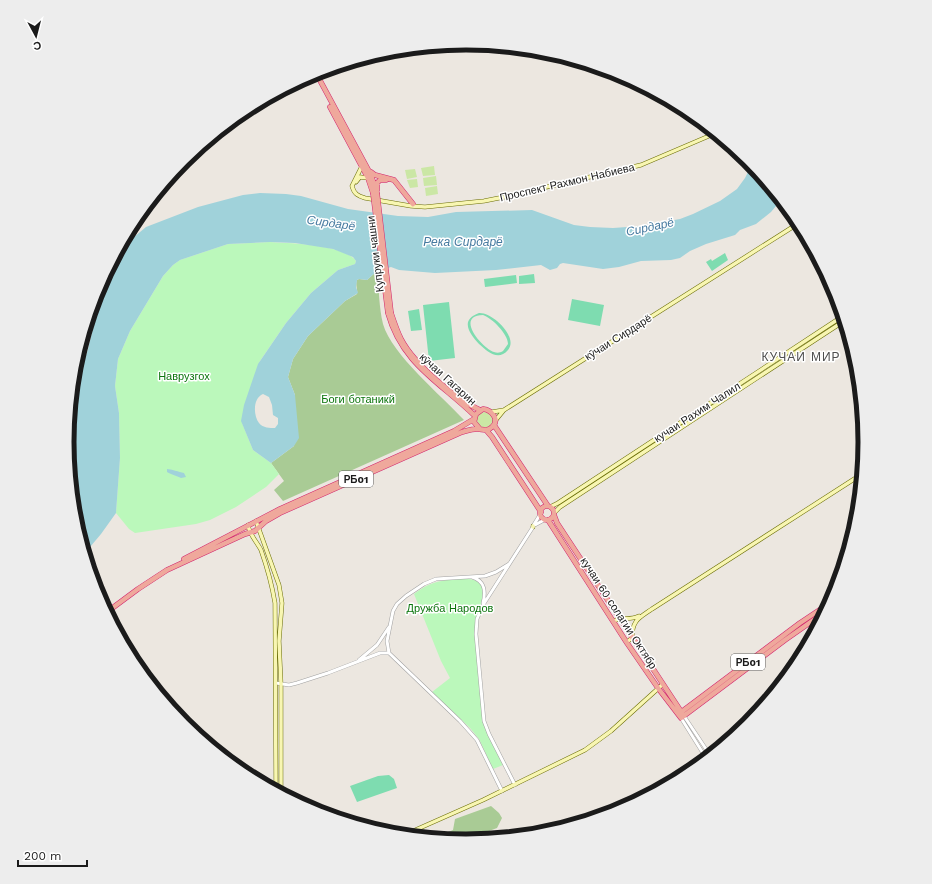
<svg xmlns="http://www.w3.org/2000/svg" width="932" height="884" viewBox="0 0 932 884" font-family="'Work Sans',sans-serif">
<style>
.grass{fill:#cbe7a5}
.forest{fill:#a9cb95}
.park{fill:#bbf8bb}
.pitch{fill:#7edcb0;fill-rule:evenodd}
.water{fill:#a0d2da;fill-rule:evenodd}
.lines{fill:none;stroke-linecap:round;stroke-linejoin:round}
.tertiary-casing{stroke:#a2a2a2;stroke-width:4}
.secondary-casing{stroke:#6a6d06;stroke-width:4.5}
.trunk-casing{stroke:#d2256e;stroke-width:5.5}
.tertiary{stroke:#fff;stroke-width:3}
.secondary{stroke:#f8f6b2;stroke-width:3.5}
.trunk{stroke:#efa89c;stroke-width:4.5}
.trunk-bridge-casing{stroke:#d2256e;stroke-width:5.5;stroke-linecap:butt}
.trunk-bridge{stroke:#efa89c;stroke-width:4.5}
.labels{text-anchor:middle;stroke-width:3;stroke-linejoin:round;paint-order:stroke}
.shield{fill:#fff;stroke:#5f5f5f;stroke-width:1}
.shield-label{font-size:10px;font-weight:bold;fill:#1b1b1b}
.street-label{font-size:11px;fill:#1b1b1b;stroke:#fff}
.park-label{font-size:11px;fill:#0c750d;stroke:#fff}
.water-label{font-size:12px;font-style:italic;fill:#467aa0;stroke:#fff}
.neighbourhood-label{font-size:12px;letter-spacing:1px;fill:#4e4e4e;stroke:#fff}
.rim{fill:none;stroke:#1b1b1b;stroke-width:5}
</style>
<rect width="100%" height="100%" fill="#ece7e0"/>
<path class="grass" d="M434,166L435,175L423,176L421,168Z
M415,169L417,177L407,179L405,170Z
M436,176L437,185L424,186L423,178Z
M417,179L418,187L410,188L407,180Z
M437,186L438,194L426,196L425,188Z
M477 420a8 8 0 1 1 16 0a8 8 0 1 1-16 0Z"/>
<path class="forest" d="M377,271C379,288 379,308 383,324C392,355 441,395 464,420L283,501L274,490L284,481L271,463L294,446L295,395L288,377L293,359L308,336L345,301L357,294C358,289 355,285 357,280L359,279L367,280Z
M491,806L499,813L502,818L497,828L465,840L461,841L448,839L446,833L453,830L455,819Z"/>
<path class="park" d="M270,242C288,243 346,245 356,261L355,264L338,270L311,293L286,323L260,361L242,423L253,450L271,463L279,474L266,487L236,507L210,520L196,524L135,533L129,529L116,513L120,458L119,413L115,386L118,359L130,331L163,276L173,265L180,260L228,244Z
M455,579C461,579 468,578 474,580C494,586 475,617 475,630L483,721L503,765L493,769L479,739L470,728L432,692L450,678L441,661L414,594C429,583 436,581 455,579Z"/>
<path class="pitch" d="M725,253L728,260L712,271L706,262L711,259L712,261Z
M534,274L535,283L519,284V276Z
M516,275L517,283L485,287L484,279Z
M572,299L604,305L600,326L568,320Z
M449,302L455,358L429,361L423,305Z
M419,309L422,330L411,331L408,311Z
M479,313C492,312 519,337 508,350C498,362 487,351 479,344C470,334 459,320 479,313ZM483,315C492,318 508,334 508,344L503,351C500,353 497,353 494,352C483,349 454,316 483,315Z
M389,775L394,779L397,788L357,802L350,786L378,776Z"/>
<path class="water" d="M752,164L781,200L771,212L756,224L740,230L735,235L706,244L690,251L680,258L671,260L641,261L619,267L603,269L563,263L560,264L557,268L550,270L541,265L496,270L435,273L399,270L391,267L377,271L367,280L359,279L357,280L356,287L358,293L345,301L308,336L293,359L288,377L295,395L299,438L294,446L271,463L253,450L241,421L244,405L258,364L286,323L311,293L338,270L355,264L356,261L353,257L333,249L295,243L270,242L228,244L180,260L173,265L163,276L130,331L118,359L115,386L119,413L120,458L116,513L101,534L85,553L75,520L67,442L69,419L75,389L88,349L97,312L109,276L127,243L146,227L198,207L243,195L260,193L286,194L301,196L348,209L398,216L428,217L456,212L532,210L574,225L590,227L613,228L641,226L680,219L693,214L720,201L737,189L745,178ZM263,394L269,397L272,405L273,415L278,418V424L275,428C270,428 263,428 259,423C253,415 253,398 263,394Z
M167,469C171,469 179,472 184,473L186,477L181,478C177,476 170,474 167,472Z"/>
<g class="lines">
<defs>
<path id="tertiary" d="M535,525L546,519
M533,526L541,513
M472,577C485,581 486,591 483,603
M359,660L377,645L389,627
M276,683L289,685L297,683L328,673L380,653H389
M684,716L710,755
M681,718L706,758
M515,785L489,734L484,721L476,634L477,619L483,605L533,527
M502,791L477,740L460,721L389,653L387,641L393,611L397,604L406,596L424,584L436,579L485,576L496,572L509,564"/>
<path id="secondary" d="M362,166L352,186C354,194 358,196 365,198L411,206L425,207L484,201L504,197L641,165L716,133
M356,182L360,177L368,178
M492,412L504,410L799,223
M495,421L504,410
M550,507L558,503L843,316
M554,513L560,507L844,321
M256,521L279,585L282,603L279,641L281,684V793
M248,525C249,534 257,542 261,550C267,567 272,585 275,603L276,790
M533,527V526
M614,621C623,616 629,621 639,616
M627,642L632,638C632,620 639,618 652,609L862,474
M404,835L483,800L585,750L611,731L662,685"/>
<path id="trunk" d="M316,73L371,175L377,193
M330,107L368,178L373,193
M371,172L375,175L394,180L413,204
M377,190V183L380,180H386
M388,313C402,364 440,382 475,416
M391,313C394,322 397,331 401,339C414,364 455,399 480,410
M494,425L548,506
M486,430L492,437L541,512
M540 513a7 7 0 1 1 14 0a7 7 0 1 1-14 0Z
M554,515L557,523L684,716
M548,520L627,643L658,688L681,718L785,640L825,612
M184,559L280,509L454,431L474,419
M107,612L138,589L167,570L245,534L255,531L266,521L280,513L462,432C466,431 472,429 477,429C483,429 487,432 492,427C500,420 492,410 483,409L476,414L474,422L479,428
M680,713L800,623L830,603"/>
</defs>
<use href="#tertiary" class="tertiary-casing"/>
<use href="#secondary" class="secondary-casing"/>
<use href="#trunk" class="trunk-casing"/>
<use href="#tertiary" class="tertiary"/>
<use href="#secondary" class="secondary"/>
<use href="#trunk" class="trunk"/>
<defs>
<path id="trunk-bridge" d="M373,193L388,313
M377,193L391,313"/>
</defs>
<use href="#trunk-bridge" class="trunk-bridge-casing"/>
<use href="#trunk-bridge" class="trunk-bridge"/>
</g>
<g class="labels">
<g class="shield">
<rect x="339" y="471" width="34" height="16" rx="3"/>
<rect x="731" y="654" width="34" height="16" rx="3"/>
</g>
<g class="shield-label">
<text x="356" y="483">РБ01</text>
<text x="748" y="666">РБ01</text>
</g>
<g class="street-label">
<text transform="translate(567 182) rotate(-13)" y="4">Проспект Рахмон Набиева</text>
<text transform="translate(375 254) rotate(-97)" y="4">Купруки чашни</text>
<text transform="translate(618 337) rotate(-32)" y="4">кӯчаи Сирдарё</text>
<text transform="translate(448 379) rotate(42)" y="4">кӯчаи Гагарин</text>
<text transform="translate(697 412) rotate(-33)" y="4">кучаи Рахим Чалил</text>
<text transform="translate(619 613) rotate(57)" y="4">кучаи 60 солагии Октябр</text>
</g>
<g class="park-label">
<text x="184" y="380">Наврузгох</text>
<text x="358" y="403">Боги ботаникй</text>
<text x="450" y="612">Дружба Народов</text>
</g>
<g class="water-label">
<text transform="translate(331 223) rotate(8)" y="4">Сирдарё</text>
<text transform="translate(650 227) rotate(-12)" y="4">Сирдарё</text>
<text x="463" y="246">Река Сирдарё</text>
</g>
<g class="neighbourhood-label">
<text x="801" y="361">КУЧАИ МИР</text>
</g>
</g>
<path d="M0 0H932V884H0ZM74 442a392 392 0 1 1 784 0a392 392 0 1 1-784 0Z" fill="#ededed" fill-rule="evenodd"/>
<path class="rim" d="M74 442a392 392 0 1 1 784 0a392 392 0 1 1-784 0Z"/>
<g transform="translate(36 36) rotate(173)" stroke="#ffffff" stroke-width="3" paint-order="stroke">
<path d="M0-3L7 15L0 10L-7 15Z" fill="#1b1b1b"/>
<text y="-6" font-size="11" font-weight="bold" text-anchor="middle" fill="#1b1b1b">С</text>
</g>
<path d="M18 860v6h69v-6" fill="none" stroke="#1b1b1b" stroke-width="2"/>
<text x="24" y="860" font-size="12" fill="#1b1b1b" stroke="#ffffff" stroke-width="3" paint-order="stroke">200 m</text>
</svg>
